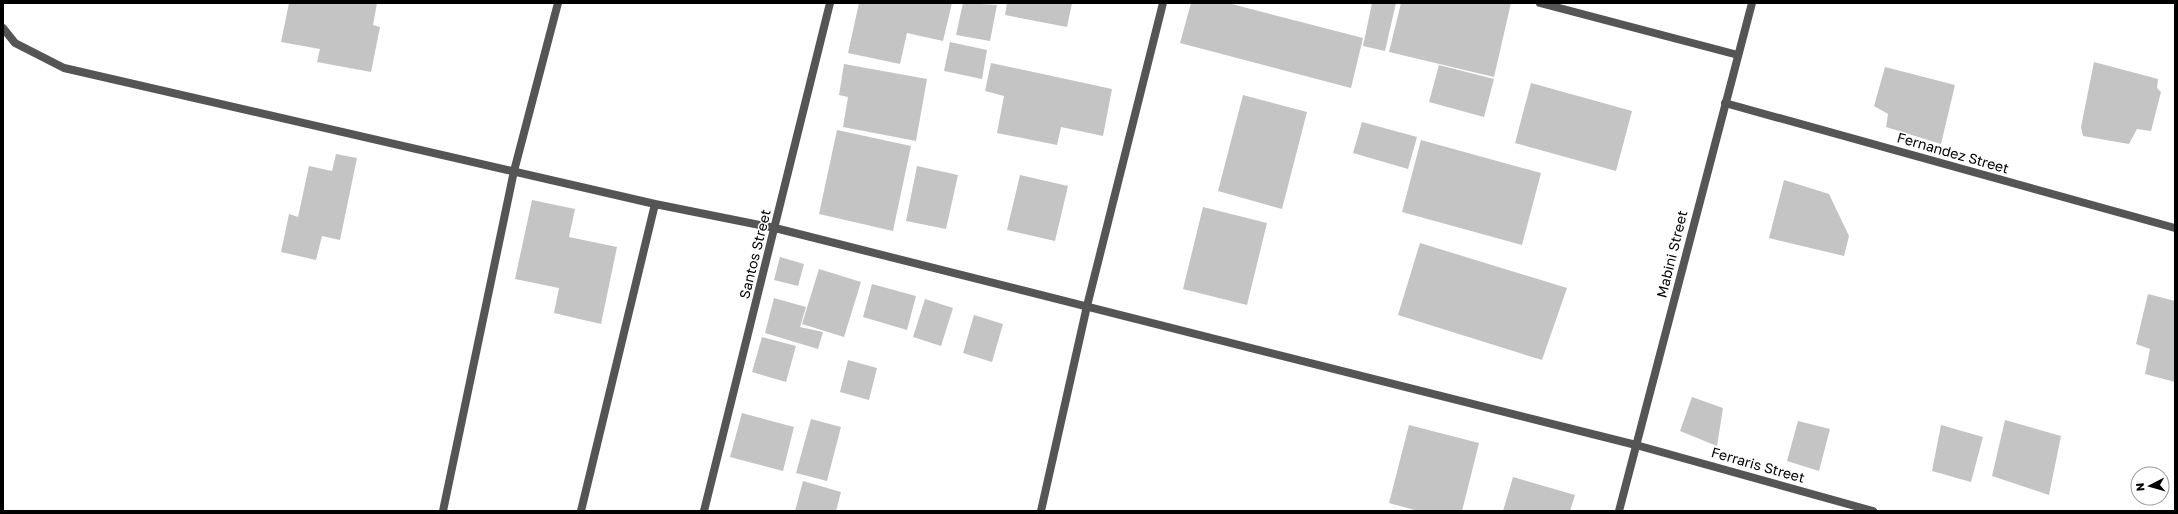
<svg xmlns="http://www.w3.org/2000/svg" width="2178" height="514" viewBox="0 0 2178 514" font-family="'Golos Text',sans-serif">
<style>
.building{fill:#c4c4c4}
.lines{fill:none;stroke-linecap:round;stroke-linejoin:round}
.service{stroke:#555;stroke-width:8}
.minor{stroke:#555;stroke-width:8}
.tertiary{stroke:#555;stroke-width:8}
.labels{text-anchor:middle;stroke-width:3;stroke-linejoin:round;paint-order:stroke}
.street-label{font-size:14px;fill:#000;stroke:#fff}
</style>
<rect width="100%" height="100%" fill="#fff"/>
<path class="building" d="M289,3H377L373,25L380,27L371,72L317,62L320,49L281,42Z
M859,3H952L943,41L907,33L900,64L848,53Z
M963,3L997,5L990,41L956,35Z
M1007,3H1072L1067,27L1005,15Z
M1191,3H1228L1363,38L1351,88L1180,43Z
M1372,3H1396L1385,51L1363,46Z
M1401,3H1511L1494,77L1389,52Z
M950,42L987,50L982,79L944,71Z
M2094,62L2158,79L2157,88L2161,92L2151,131L2137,129L2129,144L2083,136L2081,127Z
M991,63L1112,89L1103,136L1061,127L1057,145L997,133L1004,96L985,91Z
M844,64L927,79L916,141L843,127L848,97L839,95Z
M1439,65L1494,79L1484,117L1429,102Z
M1885,67L1955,85L1941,144L1886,127L1888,114L1874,106Z
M1531,83L1632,111L1616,171L1515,143Z
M1243,95L1307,112L1282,209L1218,191Z
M1362,122L1417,137L1408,169L1353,153Z
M837,130L911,146L893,231L819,214Z
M1421,140L1541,173L1522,245L1402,212Z
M336,154L357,158L340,240L322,236L316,260L281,252L289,214L298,217L309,166L332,171Z
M917,166L958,175L946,229L906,221Z
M1020,175L1068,186L1055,241L1007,230Z
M1784,180L1829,194L1849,236L1844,256L1769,238Z
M532,200L575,209L569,237L617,247L601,324L554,313L559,288L515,279Z
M1203,207L1267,223L1247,305L1183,289Z
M1420,243L1567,288L1542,360L1398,315Z
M780,257L804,264L798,286L774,280Z
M819,269L861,282L844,337L802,324Z
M872,284L916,296L907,330L863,317Z
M2148,294L2175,301V382L2145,374L2150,349L2136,344Z
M774,298L806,307L800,327L823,332L818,349L765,333Z
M925,299L953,308L941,346L913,337Z
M974,315L1003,324L992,362L963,353Z
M762,337L796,346L786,382L752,372Z
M848,360L877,368L869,400L840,392Z
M1692,397L1723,408L1717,446L1680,431Z
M742,413L794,427L783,471L730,457Z
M811,419L841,427L827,481L796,473Z
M2005,420L2061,436L2049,495L1992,476Z
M1798,421L1830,429L1819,471L1787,461Z
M1409,425L1479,443L1462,511H1418L1389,503Z
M1941,425L1983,437L1971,482L1932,471Z
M1513,477L1575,495L1570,511H1503Z
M803,481L841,492L836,511H795Z"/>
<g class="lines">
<path class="service" d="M1540,3L1738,55"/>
<path class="minor" d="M3,28L15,43L64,68L655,204L775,228L1636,445L1873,511
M1725,103L2175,228
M443,511L514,171L558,3
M581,511L655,204
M704,511L830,3
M1041,511L1087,306L1163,3"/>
<path class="tertiary" d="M1619,511L1752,3"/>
</g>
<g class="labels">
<g class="street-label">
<text transform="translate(1953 153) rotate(16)" y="5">Fernandez Street</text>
<text transform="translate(755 254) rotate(-76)" y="5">Santos Street</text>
<text transform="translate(1672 254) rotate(-76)" y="5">Mabini Street</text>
<text transform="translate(1758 465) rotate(16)" y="5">Ferraris Street</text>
</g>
</g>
<rect width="2178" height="514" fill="none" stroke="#000000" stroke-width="8"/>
<g transform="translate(2150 486) rotate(264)"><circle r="19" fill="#ffffff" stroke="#999999"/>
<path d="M0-3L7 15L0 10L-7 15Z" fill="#000000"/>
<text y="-6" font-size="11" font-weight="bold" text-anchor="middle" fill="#000000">N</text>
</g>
</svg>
